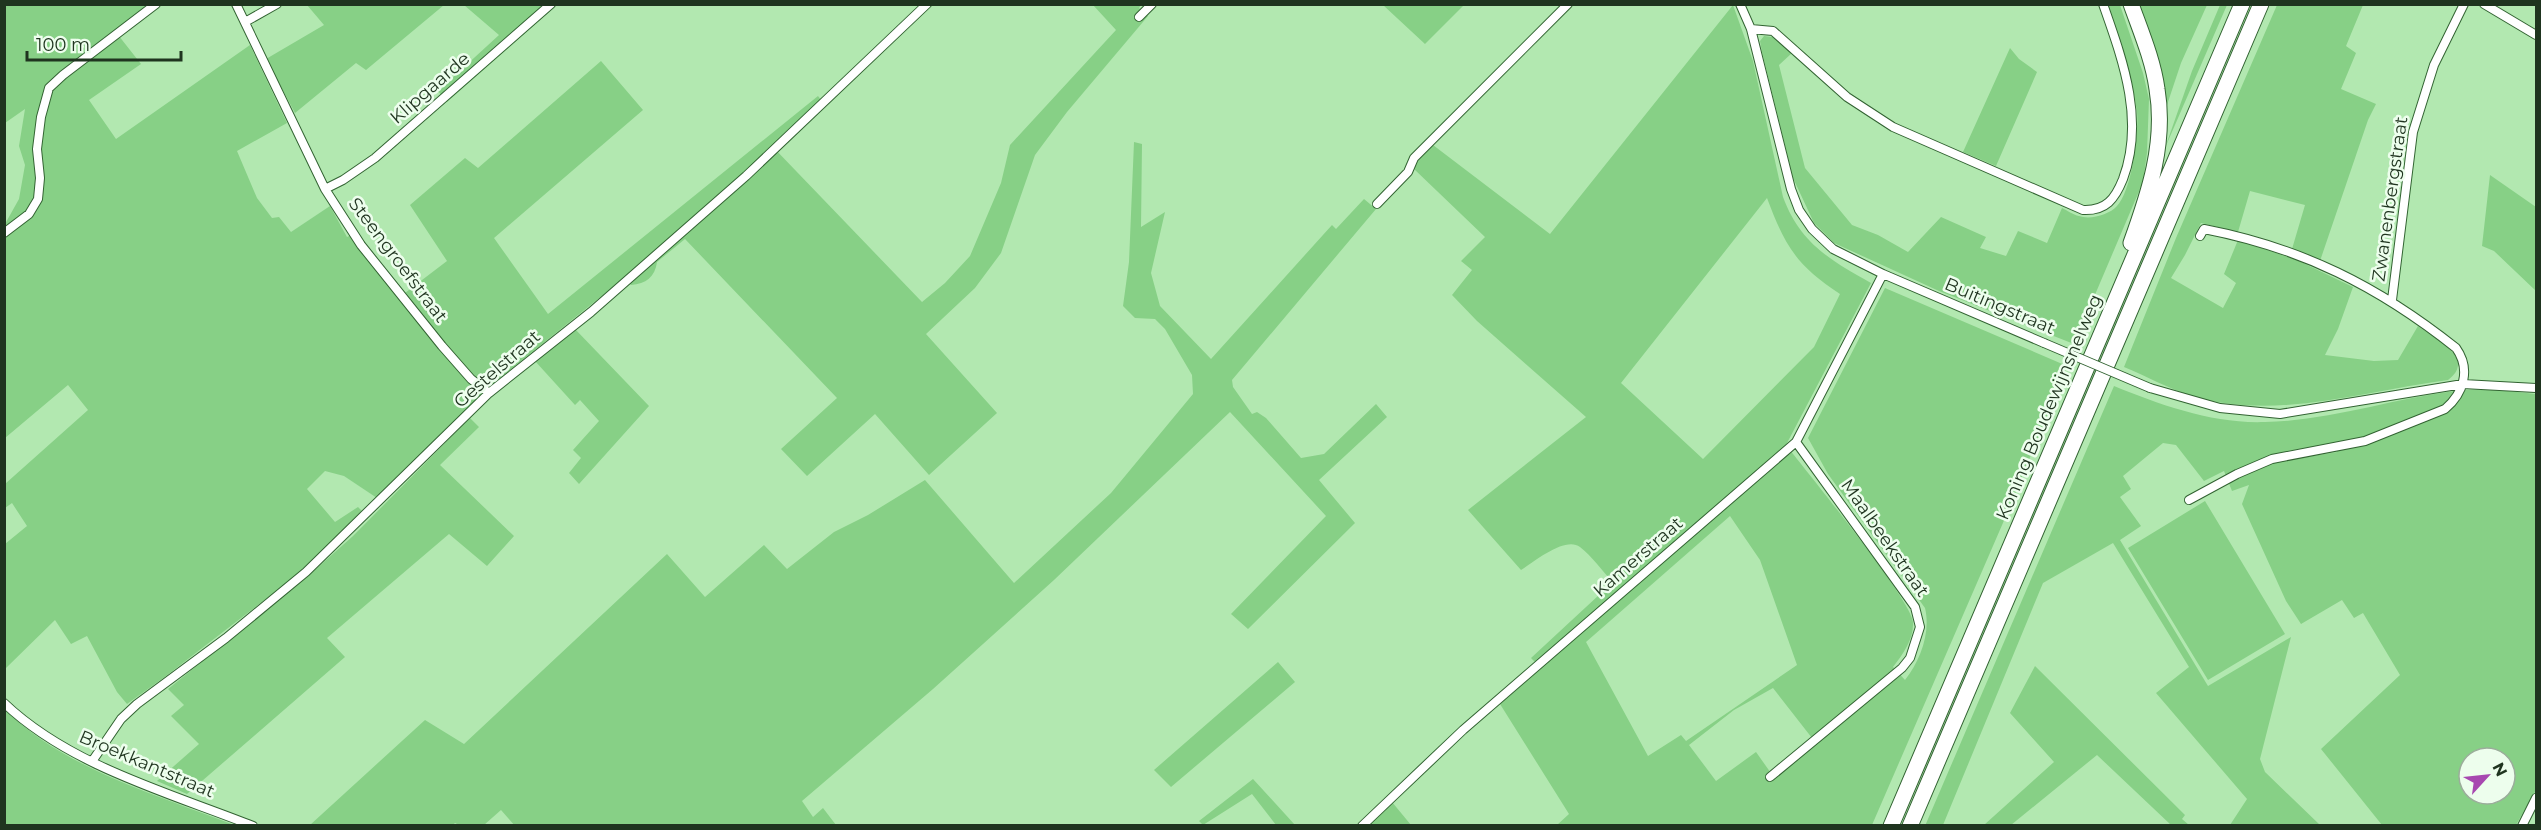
<svg xmlns="http://www.w3.org/2000/svg" width="2541" height="830" viewBox="0 0 2541 830" font-family="Montserrat,sans-serif">
<style>
.green{fill:#87d086;fill-rule:evenodd}
.lines{fill:none;stroke-linecap:round;stroke-linejoin:round}
.minor-casing{stroke:#326332;stroke-width:10}
.motorway-casing{stroke:#326332;stroke-width:17}
.minor{stroke:#fff;stroke-width:8}
.motorway{stroke:#fff;stroke-width:15}
.minor-bridge-casing{stroke:#326332;stroke-width:10;stroke-linecap:butt}
.minor-bridge{stroke:#fff;stroke-width:8}
.labels{text-anchor:middle;stroke-width:5;stroke-linejoin:round;paint-order:stroke}
.street-label{font-size:18px;fill:#1f341f;stroke:#edfeed}
</style>
<rect width="100%" height="100%" fill="#b2e8b0"/>
<path class="green" d="M4,5H150L115,31L141,64L89,100L116,139L250,45L287,123L237,151L257,198L272,218L279,217L291,232L330,206L347,237L352,235L401,296L447,261L410,205L465,158L478,168L601,61L643,110L494,238L548,314L818,96L821,100L772,146L922,302L945,283L970,256L1001,183L1010,145L1116,30L1093,5H1141L1139,8L1148,16L1067,112L1035,155L1001,253L975,288L926,334L997,413L929,475L875,414L807,476L781,449L837,398L685,239L657,262C655,277 646,284 631,285L624,278L490,386L377,498L344,476L325,471L307,489L335,522L358,507L363,512L302,571L166,676L127,704L117,692L87,636L71,644L55,620L5,669V544L27,526L12,503L5,508V484L88,410L68,385L5,438V224L19,199L25,165L19,146L25,109L5,123Z
M307,5H444L366,70L356,63L295,113L266,59L324,25Z
M464,5H557L447,102L438,91L499,35Z
M1383,5H1464L1425,44Z
M1733,5L1753,61L1783,197C1800,243 1830,260 1871,283L1786,445C1807,472 1911,599 1913,622C1914,639 1903,654 1893,667L1905,680C1920,661 1931,633 1925,608L1828,474L1808,438L1885,288L2067,366L2009,509L1872,825H1557L1569,814L1500,704L1541,668L1531,658L1613,582C1602,571 1592,556 1580,547C1565,536 1534,562 1521,570L1468,510L1586,417L1477,321L1452,295L1472,270L1461,261L1485,237L1414,169L1420,156L1433,145L1550,234ZM1767,198C1785,246 1796,265 1840,294L1814,347L1703,459L1621,383ZM1730,516L1760,560L1797,665L1686,741L1681,735L1648,756L1586,642ZM1773,688L1812,738L1773,776L1756,752L1716,781L1689,745L1734,710Z
M2107,5H2120L2143,73L2149,99L2147,153L2143,182L2074,344L1939,291L1834,243L1814,223L1793,178L1762,52L1760,41L1764,36L1773,37L1792,53L1779,65L1805,168L1852,225L1878,235L1908,252L1941,217L1986,237L1980,248L2006,256L2018,231L2047,243L2062,208C2067,210 2073,215 2079,216C2090,220 2109,215 2117,206C2132,190 2139,133 2137,112C2132,74 2120,40 2107,5Z
M2137,5H2207L2181,63L2167,105L2164,102Z
M2220,5H2227L2165,148L2192,71Z
M2277,5H2363L2346,46L2356,53L2341,89L2376,104L2368,120L2320,261L2292,249L2305,205L2250,191L2238,232L2201,223L2185,255L2171,278L2223,308L2236,283L2224,274L2238,240L2297,260L2353,287L2338,329L2325,355L2374,361L2398,360L2418,326C2435,339 2477,358 2448,380C2364,391 2276,421 2192,396C2169,389 2146,376 2124,367L2176,238Z
M2010,48L2019,59L2037,72L1996,166L1963,152Z
M1134,142L1142,144L1141,227L1165,212L1151,273L1160,306L1211,359L1332,225L1336,229L1364,199L1376,209L1232,380L1233,387L1252,414L1257,412L1266,418L1301,458L1324,454L1376,404L1387,417L1319,480L1355,523L1248,629L1231,614L1326,516L1230,412L1054,580L933,689L802,801L813,817L823,808L836,825L515,826L501,810L484,825H459L455,823L452,826L310,825L425,720L464,744L667,554L705,597L764,545L787,569L834,532L868,515L925,480L1014,583L1111,493L1193,394L1192,375L1165,329L1155,319L1135,318L1123,306L1129,262Z
M2490,175L2536,207V291L2494,251L2482,246Z
M575,329L649,406L579,484L569,473L581,458L573,450L599,421L580,400L575,405L535,361Z
M2114,386C2161,405 2213,424 2265,422C2328,421 2391,399 2454,391C2482,388 2509,391 2536,394V790L2516,825H2382L2321,749L2400,675L2363,613L2354,618L2342,600L2301,624L2286,601L2242,504L2249,485L2232,491L2224,471L2204,481L2176,445L2163,443L2123,476L2131,489L2120,497L2141,526L2120,540L2208,686L2291,637L2260,759L2265,772L2320,825H2230L2247,799L2156,693L2189,667L2113,543L2043,583L1943,825L1925,826ZM2336,443L2337,452L2288,460V451ZM2469,758H2505V794H2469Z
M470,418L479,427L440,465L514,536L487,566L449,534L327,638L345,657L187,794L157,781L199,744L171,716L184,705L168,689L308,576L353,536Z
M2205,501L2285,634L2208,680L2128,548Z
M1278,662L1295,682L1171,787L1154,770Z
M2035,666L2185,815L2182,819L2189,825H2171L2097,755L2011,825H1984L2054,762L2010,713Z
M5,709C60,767 160,796 234,825H5Z
M1253,779L1295,825H1276L1252,794L1203,825L1199,821Z
M1392,802L1411,825L1368,826Z"/>
<g class="lines">
<defs>
<path id="minor" d="M236,4L325,189L361,245L442,346L471,379L489,393
M1740,4L1751,29L1791,189L1799,210L1812,229L1833,249L1883,274L2044,343
M2484,4L2536,35
M1139,17L1152,4
M245,22L277,4
M1751,29L1773,31L1847,97L1893,127L2083,210C2106,211 2115,199 2123,179C2145,120 2123,61 2103,4
M325,189L343,180L375,158L551,4
M1377,204L1408,172L1414,158L1568,4
M4,233L29,214L38,199L40,178L37,149L41,117L49,88L63,75L156,4
M2392,300L2413,132L2434,65L2464,4
M2150,388L2220,408L2280,414L2463,384L2536,388
M2189,500L2237,474L2272,459L2365,441L2445,409C2464,393 2471,369 2456,348C2378,286 2302,248 2204,229L2200,236
M4,703C70,766 170,793 253,826
M93,760L121,719L137,704L226,638L306,572L489,393L591,312L746,176L927,4
M1770,777L1902,668L1910,658L1920,627L1915,607L1796,442
M1362,826L1463,730L1796,442L1883,274
M2522,826L2536,798"/>
<path id="motorway" d="M2131,4C2141,32 2153,60 2157,89C2166,143 2149,193 2131,243
M1891,826L2242,4
M1910,826L2261,4"/>
</defs>
<use href="#minor" class="minor-casing"/>
<use href="#motorway" class="motorway-casing"/>
<use href="#minor" class="minor"/>
<use href="#motorway" class="motorway"/>
<defs>
<path id="minor-bridge" d="M2044,343L2150,388"/>
</defs>
<use href="#minor-bridge" class="minor-bridge-casing"/>
<use href="#minor-bridge" class="minor-bridge"/>
</g>
<g class="labels">
<g class="street-label">
<text transform="translate(430 88) rotate(-41)" y="6">Klipgaarde</text>
<text transform="translate(2390 199) rotate(-82)" y="6">Zwanenbergstraat</text>
<text transform="translate(398 260) rotate(53)" y="6">Steengroefstraat</text>
<text transform="translate(2000 306) rotate(23)" y="6">Buitingstraat</text>
<text transform="translate(497 369) rotate(-41)" y="6">Gestelstraat</text>
<text transform="translate(2049 407) rotate(-67)" y="6">Koning Boudewijnsnelweg</text>
<text transform="translate(1885 538) rotate(55)" y="6">Maalbeekstraat</text>
<text transform="translate(1638 557) rotate(-41)" y="6">Kamerstraat</text>
<text transform="translate(147 764) rotate(23)" y="6">Broekkantstraat</text>
</g>
</g>
<rect width="2541" height="830" fill="none" stroke="#1f341f" stroke-width="12"/>
<g transform="translate(2487 776) rotate(63)"><circle r="28" fill="#edfeed" stroke="#9bad9b" stroke-width="1.5"/>
<path d="M0-4.5L10 22L0 15L-10 22Z" fill="#a748b0"/>
<text y="-9" font-size="16" font-weight="bold" text-anchor="middle" fill="#1f341f">N</text>
</g>
<path d="M27 51v9h154v-9" fill="none" stroke="#1f341f" stroke-width="3"/>
<text x="36" y="51" font-size="18" fill="#1f341f" stroke="#edfeed" stroke-width="4.5" paint-order="stroke">100 m</text>
</svg>
